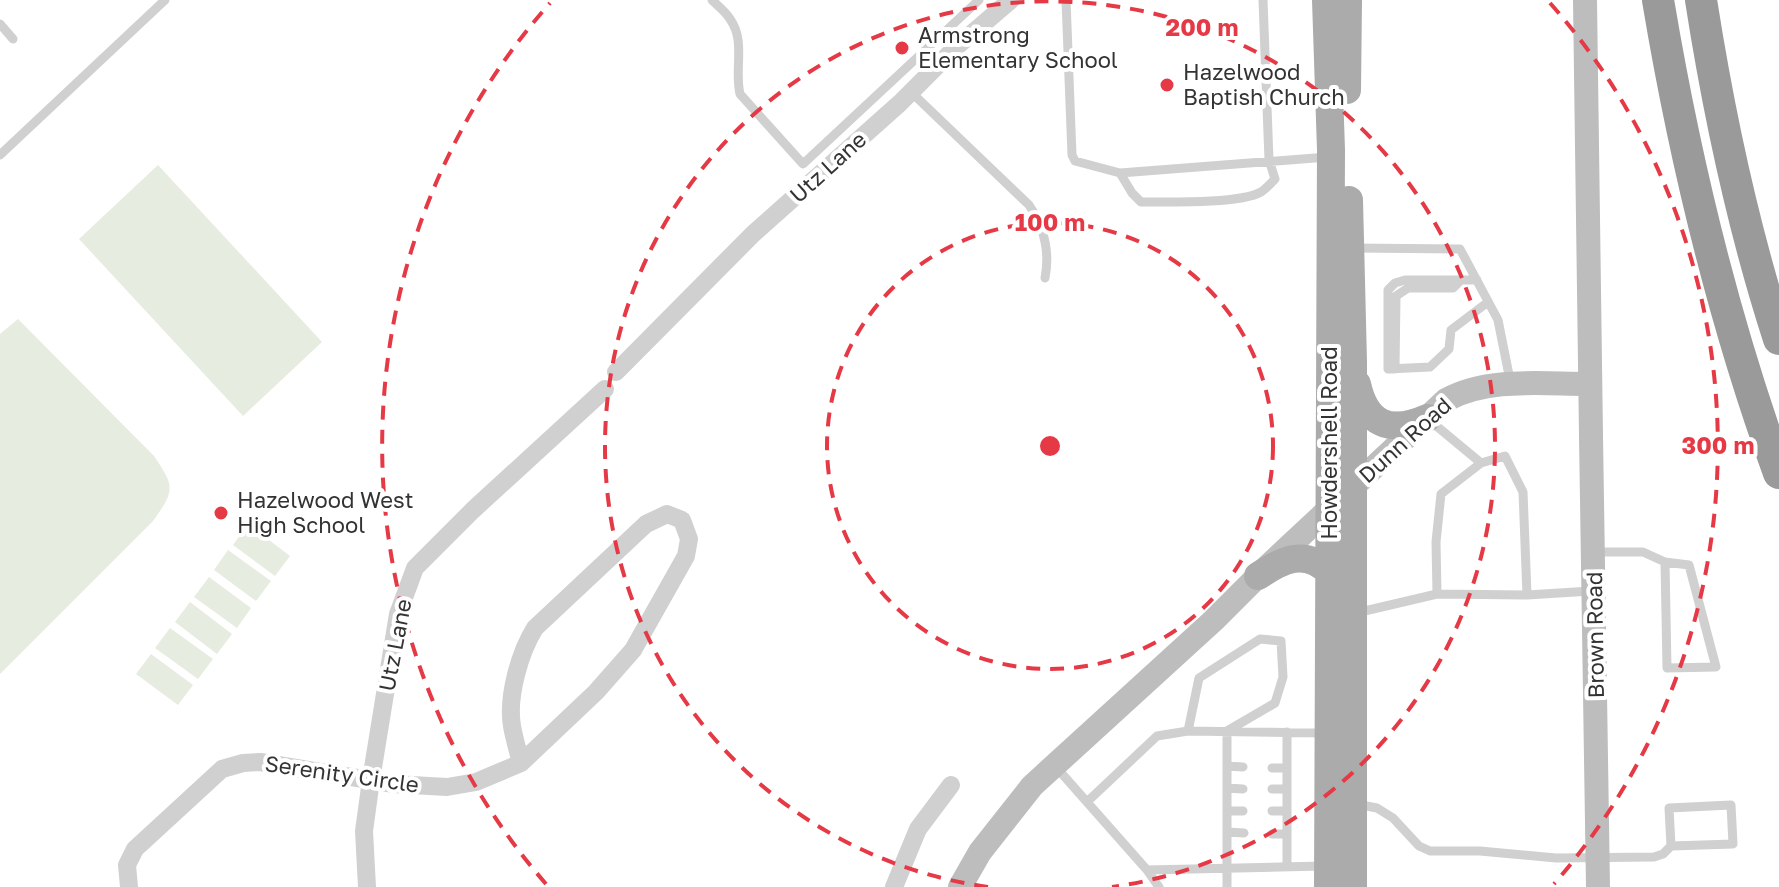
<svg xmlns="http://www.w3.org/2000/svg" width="1779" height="887" viewBox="0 0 1779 887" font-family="'Golos Text',sans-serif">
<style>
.green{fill:#e6ecdf}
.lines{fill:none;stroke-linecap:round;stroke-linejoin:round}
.lane{stroke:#d0d0d0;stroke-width:9}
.street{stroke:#d0d0d0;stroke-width:18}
.secondary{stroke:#bdbdbd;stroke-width:24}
.primary{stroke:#ababab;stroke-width:28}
.highway{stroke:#9a9a9a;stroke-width:32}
.ring{fill:none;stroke:#e63946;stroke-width:4;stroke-dasharray:14 10}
.poi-dot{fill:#e63946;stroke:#fff;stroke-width:3}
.labels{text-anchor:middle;stroke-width:8;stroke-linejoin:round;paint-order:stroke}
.poi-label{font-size:22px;fill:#333;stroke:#fff;text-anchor:start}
.street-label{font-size:22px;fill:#333;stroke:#fff}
.centre{fill:#e63946;stroke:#fff;stroke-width:4}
.ring-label{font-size:24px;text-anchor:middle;font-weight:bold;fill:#e63946;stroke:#fff;stroke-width:8;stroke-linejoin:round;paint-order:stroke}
</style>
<rect width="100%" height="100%" fill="#fff"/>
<path class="green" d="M158,165L322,342L243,416L79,239Z
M18,319L154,456C175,487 175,490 153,521L0,674V334Z
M248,524L290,556L275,576L233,545Z
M228,550L271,581L256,601L214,570Z
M209,577L251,608L237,628L194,597Z
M190,602L232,634L217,654L175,622Z
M170,628L213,659L198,679L155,648Z
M151,654L193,685L178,705L136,674Z"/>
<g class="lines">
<path class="lane" d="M712,0C718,6 726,12 730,19C746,41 734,69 740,94L803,164L979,0
M1066,0L1072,155L1075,161L1120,173L1328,157
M0,24L13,39
M911,92L1029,205C1044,227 1050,252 1045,278
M0,155L165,0
M1120,173L1132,193L1141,202C1167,202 1240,204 1261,192C1266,189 1271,183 1275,179L1269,160L1263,0
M1353,248L1460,249L1498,320L1510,380
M1477,280H1405L1395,283L1388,290V369L1430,367L1449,349L1451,330L1488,302
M1395,369L1396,296L1408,288H1453L1461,280
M1428,419L1481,463
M1594,552H1643L1665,562L1667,668L1716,667L1689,565L1665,562
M1527,595L1591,591
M1356,613L1437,594L1436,542L1441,494L1481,463L1505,456L1523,492L1527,595L1437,594
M1188,731L1199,678L1260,639L1281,641L1283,677L1275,703L1227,731V887
M1287,732V866
M1227,766L1243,767
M1056,767L1147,870L1323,866
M1272,768H1287
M1227,788L1243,789
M1272,789H1287
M1088,801L1157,736L1188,731L1326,733
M1356,804L1377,808L1393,818L1419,846L1430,851H1480L1556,858L1654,857L1663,854L1671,846L1733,844L1731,805L1669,808L1671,846
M1227,811H1243
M1272,811H1287
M1227,832L1244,833
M1272,834H1287
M1147,870L1159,887"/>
<path class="street" d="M616,372L753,234L900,103L955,48L1011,0
M129,887L127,865L135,849L222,769L243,763L260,762L394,784L447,787L476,782L521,763L596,692L633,650L686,556L689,539L682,520L667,514L646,524L535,628C520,652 507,696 512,726C514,738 518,751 521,763
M367,887L364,831L371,780L398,614L415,568L473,510L605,389
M894,887L918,829L951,785"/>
<path class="secondary" d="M1585,0C1587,296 1595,591 1598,887
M960,887L980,852L1032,786L1214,620L1267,567L1446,400C1487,377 1542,384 1588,384"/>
<path class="primary" d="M1326,0L1331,150L1328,887
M1347,90L1348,0
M1349,200L1353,362V887
M1357,384C1366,425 1390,434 1427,418
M1258,576C1282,560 1305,548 1329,572"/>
<path class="highway" d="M1658,0C1685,161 1723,319 1779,473
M1701,0C1719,115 1743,228 1779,339"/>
</g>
<g class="ring">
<circle cx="1050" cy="446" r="223"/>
<path d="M988 887A445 445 0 1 1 1112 887"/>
<path d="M546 884A668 668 0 0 1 550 3M1550 3A668 668 0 0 1 1554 884"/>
</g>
<g class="poi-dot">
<circle cx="902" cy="48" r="8"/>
<circle cx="1167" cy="85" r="8"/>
<circle cx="221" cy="513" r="8"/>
</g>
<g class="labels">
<g class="poi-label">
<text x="918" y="43">Armstrong<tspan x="918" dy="25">Elementary School</tspan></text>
<text x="1183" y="80">Hazelwood<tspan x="1183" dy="25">Baptish Church</tspan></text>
<text x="237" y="508">Hazelwood West<tspan x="237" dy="25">High School</tspan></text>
</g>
<g class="street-label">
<text transform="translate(828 167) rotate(-42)" y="8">Utz Lane</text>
<text transform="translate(1405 440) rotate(-42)" y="8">Dunn Road</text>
<text transform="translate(1329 443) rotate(-90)" y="8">Howdershell Road</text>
<text transform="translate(1595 635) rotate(-91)" y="8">Brown Road</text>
<text transform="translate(395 645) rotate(-79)" y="8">Utz Lane</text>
<text transform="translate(342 774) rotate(8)" y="8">Serenity Circle</text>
</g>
</g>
<circle cx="1050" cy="446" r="12" class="centre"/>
<g class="ring-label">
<text x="1202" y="36">200 m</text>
<text x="1050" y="231">100 m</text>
<text x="1718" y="454">300 m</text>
</g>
</svg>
